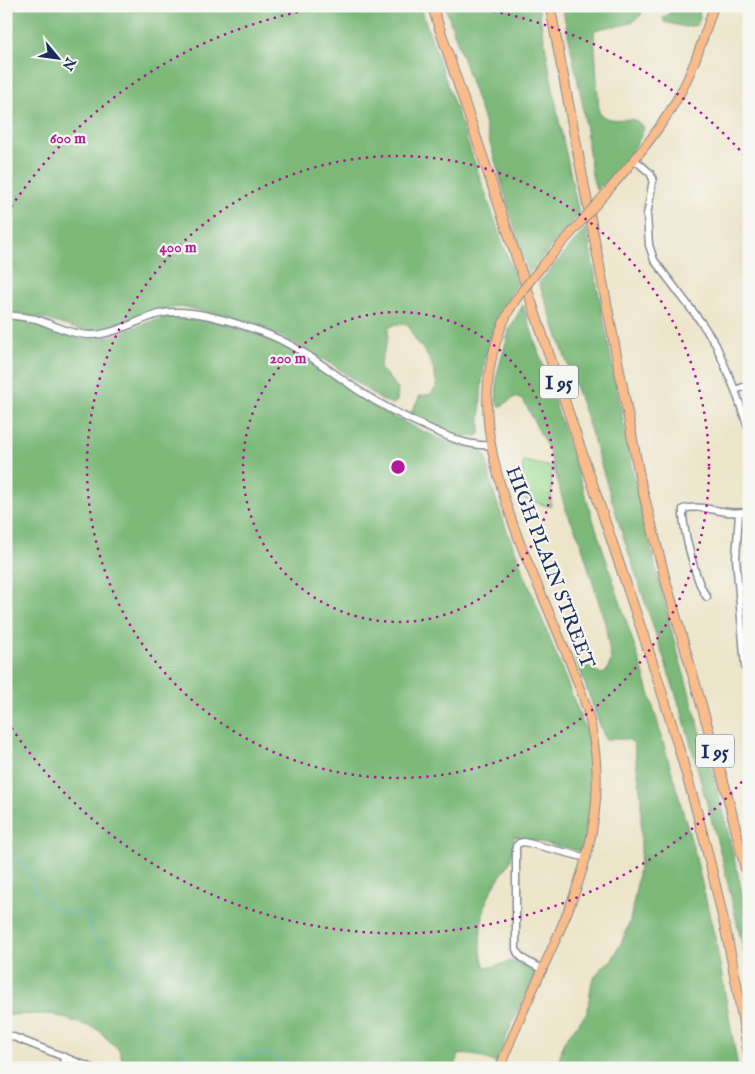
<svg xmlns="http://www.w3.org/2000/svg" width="755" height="1074" viewBox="0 0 755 1074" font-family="'IM FELL English',serif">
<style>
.green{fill:#9ad98e;stroke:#5a8476}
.forest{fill:#7bb979;stroke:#4b746c}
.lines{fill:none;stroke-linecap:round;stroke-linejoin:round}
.stream{stroke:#59b4d7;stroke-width:1}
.minor-casing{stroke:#848a94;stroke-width:9}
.major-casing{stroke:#848a94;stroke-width:10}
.highway-casing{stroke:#848a94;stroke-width:11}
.minor{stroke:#fff;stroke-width:6}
.major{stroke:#f9bc8a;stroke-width:8}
.highway{stroke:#f9bc8a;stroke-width:9}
.major-bridge-casing{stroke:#848a94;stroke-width:10;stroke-linecap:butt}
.major-bridge{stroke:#f9bc8a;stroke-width:8}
.ring{fill:none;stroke:#b5179e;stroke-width:2.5;stroke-dasharray:2.5 5}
.labels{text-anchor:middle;stroke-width:4.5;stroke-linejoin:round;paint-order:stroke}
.shield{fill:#f6f6f2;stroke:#5d6b8a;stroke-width:1}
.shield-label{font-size:19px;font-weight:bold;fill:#1b2f5e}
.street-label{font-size:20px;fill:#1b2f5e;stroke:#f6f6f2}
.centre{fill:#b5179e;stroke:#f6f6f2;stroke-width:2.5}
.ring-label{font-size:15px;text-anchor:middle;font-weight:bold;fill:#b5179e;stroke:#f6f6f2;stroke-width:4.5;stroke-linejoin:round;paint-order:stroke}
</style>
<rect width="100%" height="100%" fill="#f6f6f2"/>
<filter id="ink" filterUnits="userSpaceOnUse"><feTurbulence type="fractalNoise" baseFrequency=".02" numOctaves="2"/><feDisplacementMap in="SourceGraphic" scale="10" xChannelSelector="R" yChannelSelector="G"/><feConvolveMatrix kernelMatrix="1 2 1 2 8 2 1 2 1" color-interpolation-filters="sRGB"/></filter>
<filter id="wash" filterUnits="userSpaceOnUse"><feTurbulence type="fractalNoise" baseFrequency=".0096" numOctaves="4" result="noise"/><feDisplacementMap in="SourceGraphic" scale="20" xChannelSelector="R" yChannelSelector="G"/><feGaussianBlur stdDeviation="1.12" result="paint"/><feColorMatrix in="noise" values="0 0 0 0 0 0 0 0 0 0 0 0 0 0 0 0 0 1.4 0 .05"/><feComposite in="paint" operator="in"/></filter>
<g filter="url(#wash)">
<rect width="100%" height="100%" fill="#ede5c9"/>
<path class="green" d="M523,461L552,467L551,507L522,498Z"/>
<path class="forest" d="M6,6H420L517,284C510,295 503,306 498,318C482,355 480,394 480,434C467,445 424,421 410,414L420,396L431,394L437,386C435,377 434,367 429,359C423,346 411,339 409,325L395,324L388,329C390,341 381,355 380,368L398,388L397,401L393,404L381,400L335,366L280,336L259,327L186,307L167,308L98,331L77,329L42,318L6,312Z
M445,6H538L559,121L579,214L528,274L482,115Z
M562,6H639L642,14C624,32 613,22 594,31L599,112C607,124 622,117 634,120C638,121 641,125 644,127C640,146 612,179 596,190L592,175L582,101Z
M673,6H694L699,9L700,17L697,25L685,27L664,22L663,18L670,13Z
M586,228L637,492L672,633L722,806L744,901L749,924V975L723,862L683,716L622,533L587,419L539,283Z
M523,305L644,675L694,850L716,942L738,1068H564L559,1060L564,1041L587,1013L592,981L602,967L612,960L622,941L630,921L636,889L641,851V798L634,743L627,739H605L574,654L593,670L602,674L607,671L611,660L605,623L580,540L565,508L549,451L524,401L515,397L500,407L496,403L497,374L510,328Z
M174,316C221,318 268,335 307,359C329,372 348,390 369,403C392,417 417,429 441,439C454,444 468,447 481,451L486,457L493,491L505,525L588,736L592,772V800L583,852L514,836C513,843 513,851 511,859C509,866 497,879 493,888C481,909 476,944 485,967C496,968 503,962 514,961C521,961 530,968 537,971L510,1028L496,1063C485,1058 472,1053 459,1055L456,1062V1068H128L124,1064L119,1050L97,1029L51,1014L6,1015V318C16,320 27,321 37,324C54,331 73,340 93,339C119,338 146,319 174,316Z"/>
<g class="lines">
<path class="stream" d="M6,855L19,854L38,896L63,913H86L96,940L125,971L148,1018L173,1034L188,1064L200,1068
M225,1068L223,1065L231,1060L266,1053L292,1068
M672,1068L676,1063L687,1066V1068"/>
</g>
</g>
<g filter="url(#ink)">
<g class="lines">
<defs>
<path id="minor" d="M635,160L650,173L653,179L647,215L649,245L654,260L701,322L716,345L735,390L749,430
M6,315C16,316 27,317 36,319C54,325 72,335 91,335C114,335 137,320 159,314C188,307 231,321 259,331C297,344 327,369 359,391C382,406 408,419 433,430C451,438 471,447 491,445
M735,390L749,385
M739,513L736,558L745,667L749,677
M707,597C696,584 682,526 683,509C705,503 726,517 749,511
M543,970C534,964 519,960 516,949V846L519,843L524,842L587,858
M6,1034L92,1068
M61,1068L65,1057"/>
<path id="major" d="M607,192C636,158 664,126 684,86C697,60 705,33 714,6
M542,266L572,232
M500,1068C544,946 625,847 587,709C568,651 541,596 519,540C490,463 469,386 510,309"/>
<path id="highway" d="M432,6L650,655C693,788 729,921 749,1059
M550,6L641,484L666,582L726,790L749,883"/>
</defs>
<use href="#minor" class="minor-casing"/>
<use href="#major" class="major-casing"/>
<use href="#highway" class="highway-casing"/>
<use href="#minor" class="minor"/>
<use href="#major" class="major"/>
<use href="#highway" class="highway"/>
<defs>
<path id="major-bridge" d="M572,232L607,192
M510,309L521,292L542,266"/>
</defs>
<use href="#major-bridge" class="major-bridge-casing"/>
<use href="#major-bridge" class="major-bridge"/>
</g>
</g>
<g class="ring">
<circle cx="398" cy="467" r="155"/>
<circle cx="398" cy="467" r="311"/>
<path d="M747 776A466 466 0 0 1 7 721M7 213A466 466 0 0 1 325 7M471 7A466 466 0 0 1 747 158"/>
</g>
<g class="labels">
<g class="shield">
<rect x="540" y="365.5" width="38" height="33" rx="4"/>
<rect x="696" y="734.5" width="38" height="33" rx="4"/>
</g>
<g class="shield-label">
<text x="559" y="389">I 95</text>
<text x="715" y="758">I 95</text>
</g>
<g class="street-label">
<text transform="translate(551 567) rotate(69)" y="7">HIGH PLAIN STREET</text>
</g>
</g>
<circle cx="398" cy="467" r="8" class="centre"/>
<g class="ring-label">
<text x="68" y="143">600 m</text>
<text x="178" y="252">400 m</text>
<text x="288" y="363">200 m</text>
</g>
<rect width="755" height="1074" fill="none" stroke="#f6f6f2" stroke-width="25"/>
<g transform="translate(58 58) rotate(119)" stroke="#f6f6f2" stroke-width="4" paint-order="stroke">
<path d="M0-4L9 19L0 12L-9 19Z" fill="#1b2f5e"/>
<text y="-8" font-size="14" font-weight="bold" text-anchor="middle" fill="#1b2f5e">N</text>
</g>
</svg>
